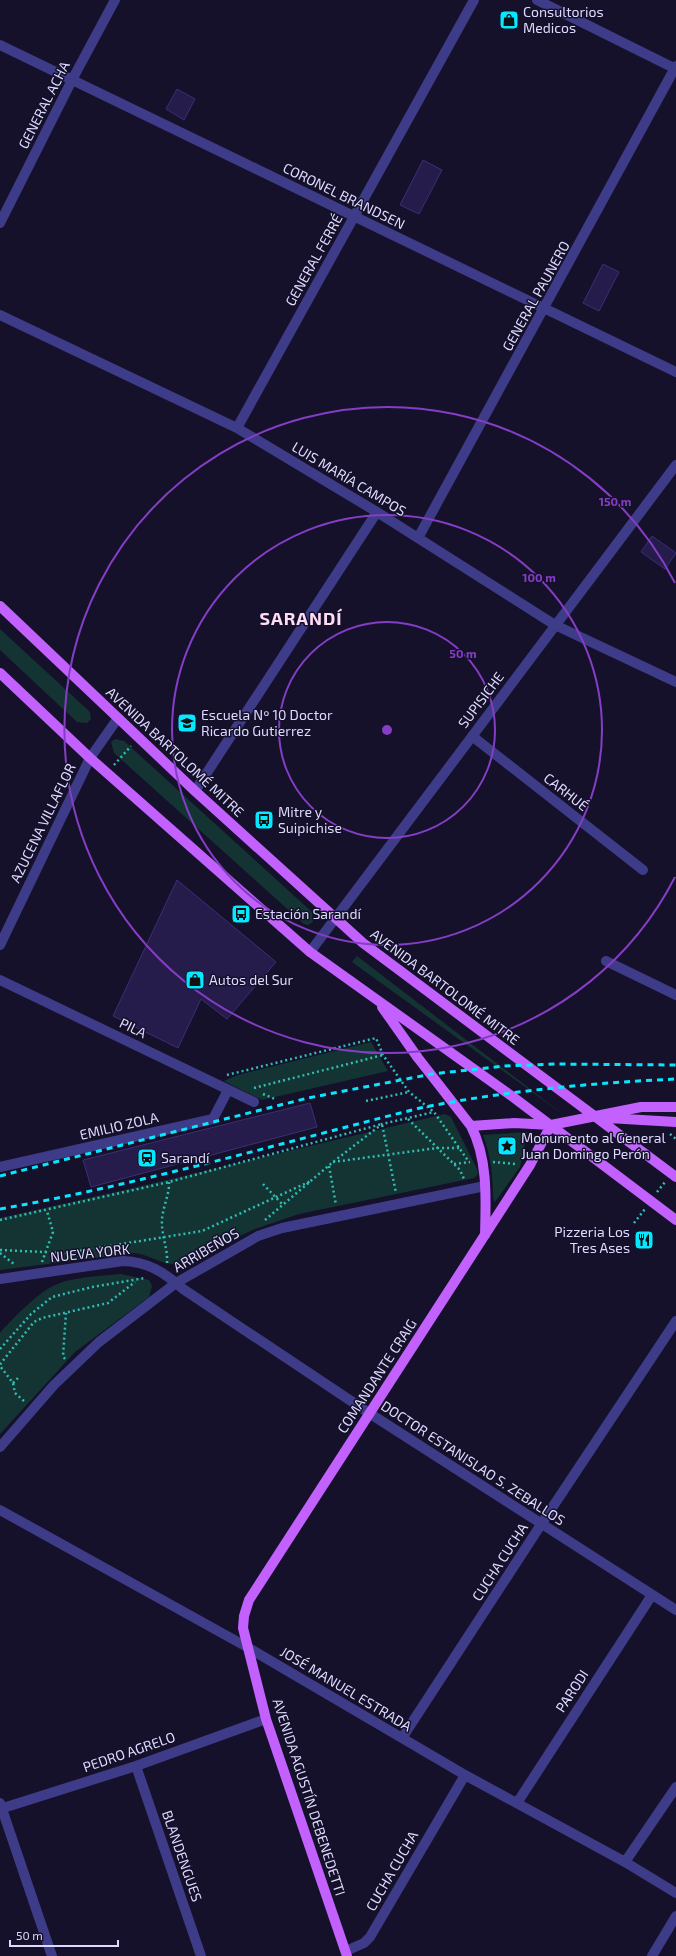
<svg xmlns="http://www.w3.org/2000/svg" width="676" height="1956" viewBox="0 0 676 1956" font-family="'Exo 2',sans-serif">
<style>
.green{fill:#143433}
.building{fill:#261c4b;stroke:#3c2e77}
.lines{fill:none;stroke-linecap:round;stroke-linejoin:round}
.path{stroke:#30bdb3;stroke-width:2.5;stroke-dasharray:2 3;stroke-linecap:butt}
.minor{stroke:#3e3c89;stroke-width:10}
.major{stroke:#c361ff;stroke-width:10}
.rail{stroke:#06e8ff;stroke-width:3;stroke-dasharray:6 5;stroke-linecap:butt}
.ring{fill:none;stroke:#853dc5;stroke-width:2}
.labels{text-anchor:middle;stroke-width:3;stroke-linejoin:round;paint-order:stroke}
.poi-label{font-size:14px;fill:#dedaff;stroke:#15112a;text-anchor:start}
.street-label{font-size:14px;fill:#dedaff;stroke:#15112a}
.district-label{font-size:18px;font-weight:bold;letter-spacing:1px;fill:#ffdcf2;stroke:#15112a}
.centre{fill:#853dc5;stroke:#15112a;stroke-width:2}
.ring-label{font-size:12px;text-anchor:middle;font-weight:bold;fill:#853dc5;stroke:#15112a;stroke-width:3;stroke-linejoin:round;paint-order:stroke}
</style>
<rect width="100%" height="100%" fill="#15112a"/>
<path class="green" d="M0,629L90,712L91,719L87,723L77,722L0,650Z
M115,739L124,741L312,912L313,922L308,925L304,924L114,753L111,742Z
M357,956L564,1115L352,962Z
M371,1042L388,1071L262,1100L224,1081L238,1075Z
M445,1114L451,1117L477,1169L478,1174L474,1178L299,1214L255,1229L178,1264C165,1266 149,1255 135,1253L0,1270V1218L129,1189Z
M527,1132L520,1167L495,1202L493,1198C493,1176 491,1157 483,1135Z
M121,1274L149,1280L152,1286L149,1297L75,1352L0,1434V1333C10,1321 37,1294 51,1287C69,1277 99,1276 121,1274Z"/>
<path class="building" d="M177,89L195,99L184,120L166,109Z
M423,160L442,170L419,214L400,205Z
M603,264L619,272L599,311L583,303Z
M652,536L676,553L665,569L641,552Z
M177,880L276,962L227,1019L201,999L178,1048L113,1016Z
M310,1103L317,1127L91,1187L83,1160Z"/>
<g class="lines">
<path class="path" d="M114,765L131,746
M227,1075L376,1038L383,1055L409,1092L434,1112L469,1162
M254,1088L383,1055
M263,1094L275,1099
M366,1101L409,1092
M408,1119L460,1170L464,1179
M670,1134L676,1139
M333,1162L437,1148H461
M493,1162L516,1164
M454,1164L470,1162
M329,1166L336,1205
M263,1184L283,1205
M657,1192L665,1182
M0,1220L169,1182L382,1124L396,1193
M265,1220L333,1162L382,1124L434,1112
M634,1223L645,1209
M0,1250L66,1253L202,1231L311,1181
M0,1253L14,1264
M42,1262L53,1232L47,1211
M167,1263C168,1248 161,1235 162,1219C163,1207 170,1192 169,1182
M0,1349L31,1314L52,1297L92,1287L145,1278
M65,1359L63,1356L66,1313
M13,1383L18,1378
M24,1401L15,1393L13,1383L0,1366L1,1363L34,1322L42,1318L108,1303L135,1282"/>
<path class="minor" d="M537,0L676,69
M0,45L676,372
M0,223L72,80L115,0
M0,315L237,428L377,512L555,625L676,682
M237,428L474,0
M418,538L676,66
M472,736L643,870
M195,791L377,512
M0,945L90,758L118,718
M310,952L676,465
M606,961L676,995
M0,980L254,1102
M0,1167L213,1119L228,1090
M0,1279L123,1261C148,1262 164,1272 183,1289L369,1413L676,1610
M0,1447L54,1385L99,1342L176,1283L258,1236L282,1228L485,1186
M0,1510L247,1647L465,1775L625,1862L676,1893
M402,1738L542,1523L676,1321
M136,1766L201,1956
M0,1803L52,1956
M517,1803L652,1595
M0,1809L136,1766L266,1719
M625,1862L676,1787
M346,1951L364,1943L370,1937L465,1775
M652,1956L676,1916"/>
<path class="major" d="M0,606L195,791L363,943L676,1177
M0,673L90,758L310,952L513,1097L676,1220
M382,1007L418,1058L471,1126C488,1159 486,1199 485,1235
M608,1118L676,1122
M471,1126L514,1123L551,1125L641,1107H676
M347,1956L266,1719L243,1628L244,1616L249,1600L530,1165L551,1125"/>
<path class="rail" d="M0,1176L308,1098L432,1074L505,1066L555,1064L676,1065
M0,1209C142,1184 281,1143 420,1108C505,1091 590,1083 676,1079"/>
</g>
<g class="ring">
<circle cx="387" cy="730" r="108"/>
<circle cx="387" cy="730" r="215"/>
<path d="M675 877A323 323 0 1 1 675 583"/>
</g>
<defs>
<symbol id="shop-square" viewBox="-11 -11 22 22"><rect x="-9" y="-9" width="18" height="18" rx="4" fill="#06e8ff" stroke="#15112a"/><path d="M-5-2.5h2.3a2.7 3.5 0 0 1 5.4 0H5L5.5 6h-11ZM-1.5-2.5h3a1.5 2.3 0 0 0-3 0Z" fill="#111"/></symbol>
<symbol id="school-square" viewBox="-11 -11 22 22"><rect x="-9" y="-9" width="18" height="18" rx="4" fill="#06e8ff" stroke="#15112a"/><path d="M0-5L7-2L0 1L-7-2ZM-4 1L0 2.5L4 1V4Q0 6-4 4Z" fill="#111"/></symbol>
<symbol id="bus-square" viewBox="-11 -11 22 22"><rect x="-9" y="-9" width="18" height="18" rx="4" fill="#06e8ff" stroke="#15112a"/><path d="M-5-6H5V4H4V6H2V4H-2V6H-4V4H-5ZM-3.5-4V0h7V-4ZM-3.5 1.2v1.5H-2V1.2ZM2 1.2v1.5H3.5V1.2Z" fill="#111"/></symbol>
<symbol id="sight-square" viewBox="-11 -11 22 22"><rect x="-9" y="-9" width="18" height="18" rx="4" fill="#06e8ff" stroke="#15112a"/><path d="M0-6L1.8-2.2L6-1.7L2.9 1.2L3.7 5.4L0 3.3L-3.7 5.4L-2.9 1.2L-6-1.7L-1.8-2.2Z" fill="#111"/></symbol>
<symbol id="station-square" viewBox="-11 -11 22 22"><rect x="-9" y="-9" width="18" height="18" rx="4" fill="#06e8ff" stroke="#15112a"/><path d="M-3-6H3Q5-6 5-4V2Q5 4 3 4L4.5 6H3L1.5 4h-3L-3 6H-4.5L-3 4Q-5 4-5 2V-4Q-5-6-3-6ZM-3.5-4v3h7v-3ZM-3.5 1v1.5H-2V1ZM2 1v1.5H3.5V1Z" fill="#111"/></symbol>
<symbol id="restaurant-square" viewBox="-11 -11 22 22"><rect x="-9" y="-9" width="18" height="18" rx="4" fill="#06e8ff" stroke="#15112a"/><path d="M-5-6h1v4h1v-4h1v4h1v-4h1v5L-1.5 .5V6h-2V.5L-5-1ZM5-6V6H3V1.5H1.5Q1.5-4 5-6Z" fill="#111"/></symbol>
</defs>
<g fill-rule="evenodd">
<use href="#shop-square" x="498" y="9" width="22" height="22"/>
<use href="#school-square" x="176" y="712" width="22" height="22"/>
<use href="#bus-square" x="253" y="809" width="22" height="22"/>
<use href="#bus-square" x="230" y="903" width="22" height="22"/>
<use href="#shop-square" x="184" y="969" width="22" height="22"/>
<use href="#sight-square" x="496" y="1135" width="22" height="22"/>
<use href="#station-square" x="136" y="1147" width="22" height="22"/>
<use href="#restaurant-square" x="633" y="1229" width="22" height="22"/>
</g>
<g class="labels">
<g class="poi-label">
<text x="523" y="17">Consultorios<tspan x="523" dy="16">Medicos</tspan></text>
<text x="201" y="720">Escuela Nº 10 Doctor<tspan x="201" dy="16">Ricardo Gutierrez</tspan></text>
<text x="278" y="817">Mitre y<tspan x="278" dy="16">Suipichise</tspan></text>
<text x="255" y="919">Estación Sarandí</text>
<text x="209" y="985">Autos del Sur</text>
<text x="521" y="1143">Monumento al General<tspan x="521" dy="16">Juan Domingo Perón</tspan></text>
<text x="161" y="1163">Sarandí</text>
<text x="630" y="1237" text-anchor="end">Pizzeria Los<tspan x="630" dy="16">Tres Ases</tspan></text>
</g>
<g class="street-label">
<text transform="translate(44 105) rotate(-63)" y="5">GENERAL ACHA</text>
<text transform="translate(344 196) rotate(26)" y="5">CORONEL BRANDSEN</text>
<text transform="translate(314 260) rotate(-61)" y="5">GENERAL FERRÉ</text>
<text transform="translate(536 296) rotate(-61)" y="5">GENERAL PAUNERO</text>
<text transform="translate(349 479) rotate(31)" y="5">LUIS MARÍA CAMPOS</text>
<text transform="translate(481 700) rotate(-53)" y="5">SUPISICHE</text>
<text transform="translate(175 752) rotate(43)" y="5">AVENIDA BARTOLOMÉ MITRE</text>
<text transform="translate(566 792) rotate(38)" y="5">CARHUÉ</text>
<text transform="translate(43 823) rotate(-64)" y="5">AZUCENA VILLAFLOR</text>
<text transform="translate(445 987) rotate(37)" y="5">AVENIDA BARTOLOMÉ MITRE</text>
<text transform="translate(133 1028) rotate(26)" y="5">PILA</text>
<text transform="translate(119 1126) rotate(-13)" y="5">EMILIO ZOLA</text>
<text transform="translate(206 1250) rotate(-30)" y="5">ARRIBEÑOS</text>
<text transform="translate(90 1253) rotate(-6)" y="5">NUEVA YORK</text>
<text transform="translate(377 1376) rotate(-57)" y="5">COMANDANTE CRAIG</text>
<text transform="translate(473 1463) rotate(33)" y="5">DOCTOR ESTANISLAO S. ZEBALLOS</text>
<text transform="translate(500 1562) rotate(-57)" y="5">CUCHA CUCHA</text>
<text transform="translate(346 1689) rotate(31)" y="5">JOSÉ MANUEL ESTRADA</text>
<text transform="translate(572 1691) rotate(-57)" y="5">PARODI</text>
<text transform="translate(129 1752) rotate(-19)" y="5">PEDRO AGRELO</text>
<text transform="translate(309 1797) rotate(72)" y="5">AVENIDA AGUSTÍN DEBENEDETTI</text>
<text transform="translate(182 1856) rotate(71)" y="5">BLANDENGUES</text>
<text transform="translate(392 1871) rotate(-60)" y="5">CUCHA CUCHA</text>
</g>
<g class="district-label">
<text x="301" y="625">SARANDÍ</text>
</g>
</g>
<circle cx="387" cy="730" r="6" class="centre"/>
<g class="ring-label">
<text x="615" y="506">150 m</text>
<text x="539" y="582">100 m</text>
<text x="463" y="658">50 m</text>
</g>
<path d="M10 1940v6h108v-6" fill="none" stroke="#dedaff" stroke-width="2"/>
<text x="16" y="1940" font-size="12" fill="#dedaff" stroke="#15112a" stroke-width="3" paint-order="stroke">50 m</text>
</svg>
